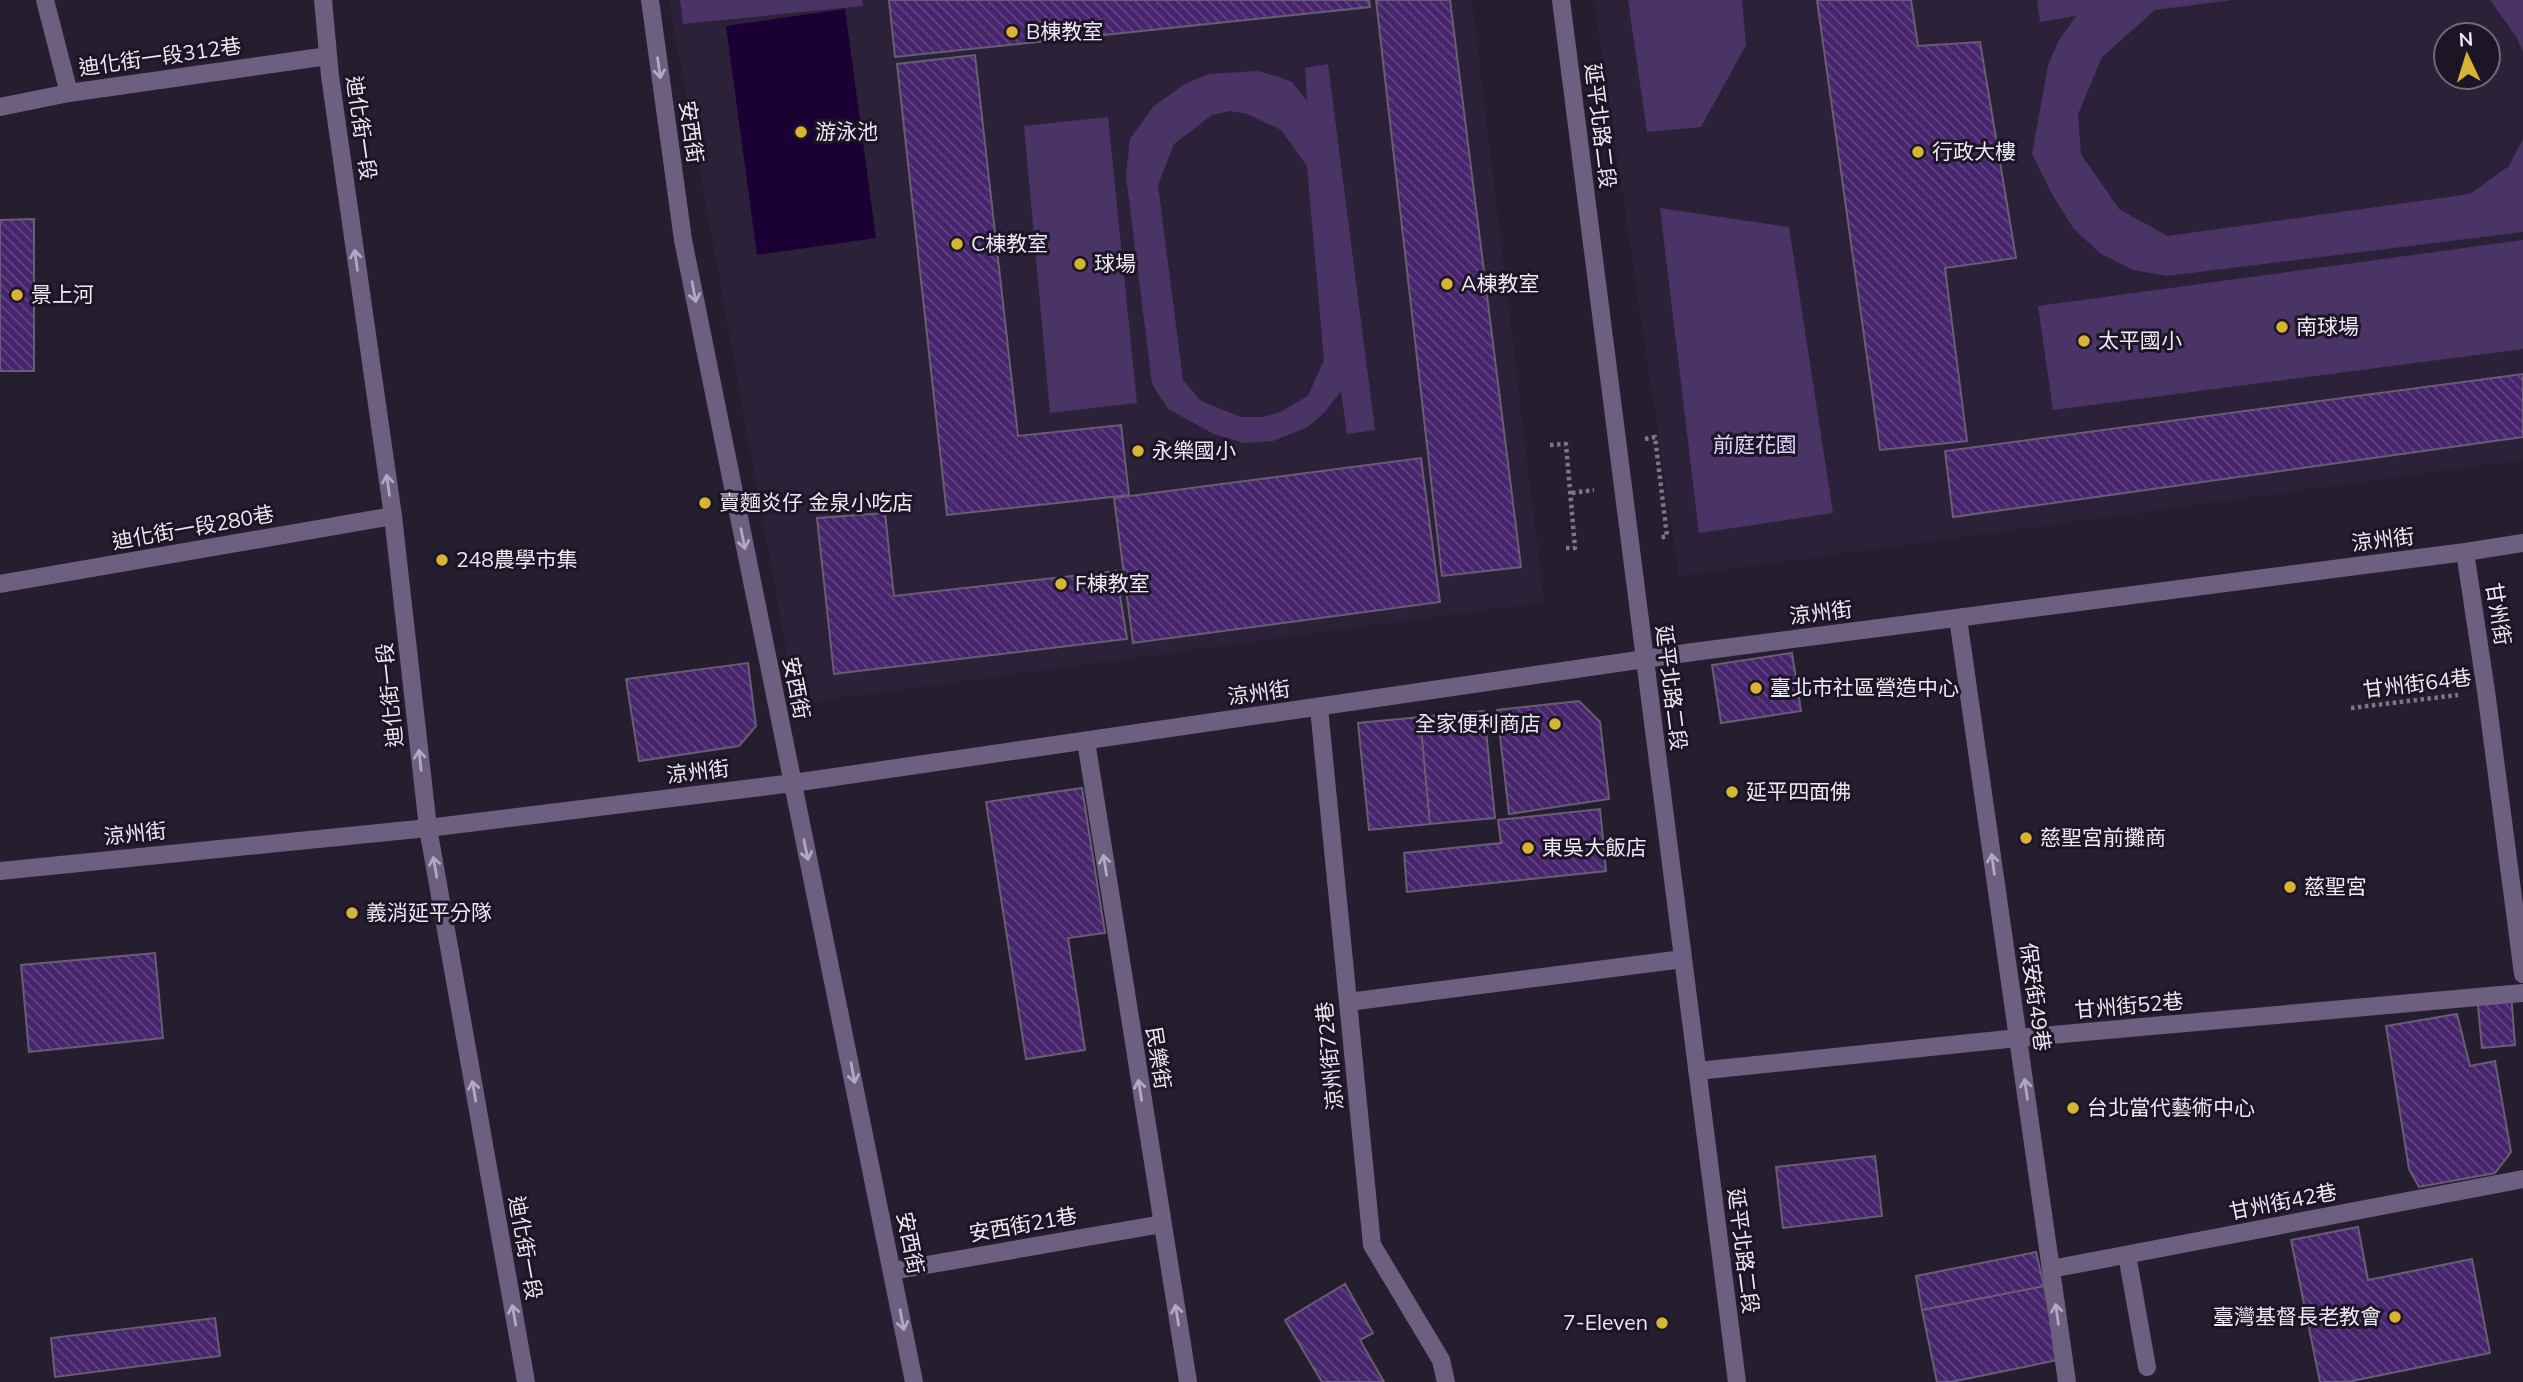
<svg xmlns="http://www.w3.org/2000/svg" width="2523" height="1382" viewBox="0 0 2523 1382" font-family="Mulish,'Noto Sans TC',sans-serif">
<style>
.built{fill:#2b2139;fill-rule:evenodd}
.green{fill:#4a3465;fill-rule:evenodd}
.water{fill:#1b0034}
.building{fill:url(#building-back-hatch);stroke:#675e73;stroke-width:2}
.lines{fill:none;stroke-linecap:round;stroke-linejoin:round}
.path{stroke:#7c7786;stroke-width:4.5;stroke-dasharray:3.5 3.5;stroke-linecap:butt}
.minor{stroke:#6c5f80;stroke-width:18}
.oneway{stroke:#b2aac0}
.poi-dot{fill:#d7b434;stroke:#1c1525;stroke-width:2.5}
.labels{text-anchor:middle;stroke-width:6;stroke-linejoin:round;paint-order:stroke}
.poi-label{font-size:21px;fill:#ece8f4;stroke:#1c1525;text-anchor:start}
.street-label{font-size:21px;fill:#ece8f4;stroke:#1c1525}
.park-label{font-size:21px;fill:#e3d3fd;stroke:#1c1525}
</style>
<defs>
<pattern id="building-back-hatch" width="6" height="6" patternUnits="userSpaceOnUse" patternTransform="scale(1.75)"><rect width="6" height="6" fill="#47256d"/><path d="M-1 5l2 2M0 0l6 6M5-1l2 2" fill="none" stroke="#624582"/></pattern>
</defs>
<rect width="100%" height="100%" fill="#251e2f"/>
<path class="built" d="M669,0H1472L1544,602L796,704Z
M1594,0H2523V460L1679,576ZM2446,35H2488V77H2446Z"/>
<path class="green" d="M680,0H862L863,6L683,24Z
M1628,0H1742L1746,45L1701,127L1647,132Z
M2037,0H2232L2155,10L2102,57L2078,114L2081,154L2119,209L2168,236L2470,194L2509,166L2523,139V232L2167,276L2133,270L2101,254L2074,229L2052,194L2032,154L2048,65L2059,40L2076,16L2040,22Z
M2490,0H2523V52L2517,38Z
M1328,64L1375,430L1347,434L1341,391L1324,413L1306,428L1273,441L1244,443L1214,434L1168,409L1152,384L1126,176L1130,139L1153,107L1183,85L1208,74L1257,71L1279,77L1292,82L1307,101L1305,68ZM1230,111L1247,114L1281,130L1307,166L1324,360L1308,396L1280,412L1263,417H1241L1201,401L1183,380L1158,185L1174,144L1212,115Z
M1108,117L1137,403L1050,413L1024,126Z
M1660,208L1789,227L1833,513L1699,533Z
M2523,240V349L2053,410L2038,306Z"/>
<path class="water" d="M845,9L876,238L757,255L726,26Z"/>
<path class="building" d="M889,0H1369L1370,7L895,57Z
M1376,0H1450L1521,567L1442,576Z
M1817,0H1911L1918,46L1980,42L2016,258L1945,268L1967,441L1880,450Z
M975,55L1018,436L1121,425L1129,495L947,515L897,64Z
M34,219V371H0V220Z
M2523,374V437L1953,517L1945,451Z
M1421,458L1440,602L1133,643L1114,498Z
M885,513L894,596L1116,571L1127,639L834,674L817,518Z
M1792,653L1801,711L1721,723L1712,665Z
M748,663L756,726L739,746L639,761L626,679Z
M1579,701L1600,722L1609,799L1509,814L1497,710Z
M1484,711L1495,818L1430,824L1420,717Z
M1420,717L1430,824L1369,830L1358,723Z
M1082,788L1105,933L1068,938L1085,1050L1026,1059L986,802Z
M1600,809L1606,871L1407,892L1404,853L1501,843L1498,820Z
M155,953L163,1038L29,1052L21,965Z
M2511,992L2515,1045L2482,1048L2477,995Z
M2457,1014L2470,1066L2495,1061L2511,1152L2495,1173L2419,1187L2409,1169L2386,1026Z
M1875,1156L1882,1216L1783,1228L1776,1167Z
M2358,1227L2368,1280L2472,1259L2490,1353L2347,1382H2320L2291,1240Z
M2036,1252L2044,1286L1922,1310L1916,1276Z
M1345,1284L1373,1333L1360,1340L1384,1382H1322L1285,1320Z
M2044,1286L2058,1360L1951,1382H1937L1922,1310Z
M215,1318L220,1356L55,1377L51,1338Z"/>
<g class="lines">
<path class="path" d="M1645,439L1655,437L1667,536L1659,538
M1550,445L1566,444L1575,548H1566
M1572,493L1594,490
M2351,708L2458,695"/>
<path class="minor" d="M45,0L69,93
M323,0L330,76L393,516L428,828L526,1382
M650,0L683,240L914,1382
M1561,0L1737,1382
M0,107L69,93L328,56
M2465,552L2486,691L2523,974
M0,584L393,516
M1958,618L2067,1382
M1319,708L1372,1245L1441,1360L1446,1382
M1086,741L1188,1382
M0,871L428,828L793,783L1693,652L2465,552L2523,543
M1348,1002L1683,959
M1697,1071L2018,1038L2523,993
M2127,1255L2147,1367
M2051,1269L2523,1179
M892,1271L1162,1224"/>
</g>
<defs><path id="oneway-shaft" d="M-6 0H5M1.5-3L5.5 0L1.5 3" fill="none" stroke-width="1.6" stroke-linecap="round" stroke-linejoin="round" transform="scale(1.75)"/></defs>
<g class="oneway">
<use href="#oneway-shaft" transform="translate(659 68) rotate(82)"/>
<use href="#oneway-shaft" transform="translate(356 260) rotate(-98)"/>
<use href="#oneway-shaft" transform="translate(694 292) rotate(79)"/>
<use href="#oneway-shaft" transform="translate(388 485) rotate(-98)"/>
<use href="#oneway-shaft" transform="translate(743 539) rotate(79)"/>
<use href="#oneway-shaft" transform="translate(420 760) rotate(-96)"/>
<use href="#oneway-shaft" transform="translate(806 850) rotate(78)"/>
<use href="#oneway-shaft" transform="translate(1993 864) rotate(-98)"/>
<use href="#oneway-shaft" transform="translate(1105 865) rotate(-99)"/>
<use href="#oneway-shaft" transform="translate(435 867) rotate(-100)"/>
<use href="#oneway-shaft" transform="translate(853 1073) rotate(79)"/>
<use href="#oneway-shaft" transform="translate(2026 1089) rotate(-98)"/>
<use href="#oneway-shaft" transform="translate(1140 1090) rotate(-99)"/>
<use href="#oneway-shaft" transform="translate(474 1091) rotate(-100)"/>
<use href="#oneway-shaft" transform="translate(2057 1314) rotate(-98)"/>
<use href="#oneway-shaft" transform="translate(514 1315) rotate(-100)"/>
<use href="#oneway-shaft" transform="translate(1177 1315) rotate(-99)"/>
<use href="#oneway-shaft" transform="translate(902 1320) rotate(79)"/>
</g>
<g class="poi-dot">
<circle cx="1012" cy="32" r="7"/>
<circle cx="801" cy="132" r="7"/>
<circle cx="1918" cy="152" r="7"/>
<circle cx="957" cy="244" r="7"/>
<circle cx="1080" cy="264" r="7"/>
<circle cx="1447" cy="284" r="7"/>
<circle cx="17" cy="295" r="7"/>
<circle cx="2282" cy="327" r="7"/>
<circle cx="2084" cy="341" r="7"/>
<circle cx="1138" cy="451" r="7"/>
<circle cx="705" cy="503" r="7"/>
<circle cx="442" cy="560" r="7"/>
<circle cx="1061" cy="584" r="7"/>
<circle cx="1756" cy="688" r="7"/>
<circle cx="1555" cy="724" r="7"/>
<circle cx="1732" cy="792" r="7"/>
<circle cx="2026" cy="838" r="7"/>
<circle cx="1528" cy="848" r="7"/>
<circle cx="2290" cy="887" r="7"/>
<circle cx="352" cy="913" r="7"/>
<circle cx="2073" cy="1108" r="7"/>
<circle cx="2395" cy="1317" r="7"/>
<circle cx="1662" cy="1323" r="7"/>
</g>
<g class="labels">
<g class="poi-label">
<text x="1026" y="39">B棟教室</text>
<text x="815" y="139">游泳池</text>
<text x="1932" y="159">行政大樓</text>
<text x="971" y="251">C棟教室</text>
<text x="1094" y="271">球場</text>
<text x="1461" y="291">A棟教室</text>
<text x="31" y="302">景上河</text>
<text x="2296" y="334">南球場</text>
<text x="2098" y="348">太平國小</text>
<text x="1152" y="458">永樂國小</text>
<text x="719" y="510">賣麵炎仔 金泉小吃店</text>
<text x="456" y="567">248農學市集</text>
<text x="1075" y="591">F棟教室</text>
<text x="1770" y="695">臺北市社區營造中心</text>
<text x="1541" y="731" text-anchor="end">全家便利商店</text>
<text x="1746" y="799">延平四面佛</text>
<text x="2040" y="845">慈聖宮前攤商</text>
<text x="1542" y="855">東吳大飯店</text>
<text x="2304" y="894">慈聖宮</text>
<text x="366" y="920">義消延平分隊</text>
<text x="2087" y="1115">台北當代藝術中心</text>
<text x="2381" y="1324" text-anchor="end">臺灣基督長老教會</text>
<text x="1648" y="1330" text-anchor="end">7-Eleven</text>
</g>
<g class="street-label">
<text transform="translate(160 57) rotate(-8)" y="7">迪化街一段312巷</text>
<text transform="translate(1600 126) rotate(83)" y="7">延平北路二段</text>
<text transform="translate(361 128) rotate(82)" y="7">迪化街一段</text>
<text transform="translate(691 132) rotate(82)" y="7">安西街</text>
<text transform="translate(193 528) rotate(-10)" y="7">迪化街一段280巷</text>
<text transform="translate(2383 540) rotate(-7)" y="7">涼州街</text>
<text transform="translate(1821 613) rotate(-7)" y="7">涼州街</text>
<text transform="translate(2498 614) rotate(81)" y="7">甘州街</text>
<text transform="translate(2417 684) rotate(-7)" y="7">甘州街64巷</text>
<text transform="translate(796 688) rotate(79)" y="7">安西街</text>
<text transform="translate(1671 688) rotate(83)" y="7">延平北路二段</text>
<text transform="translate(1259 693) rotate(-8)" y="7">涼州街</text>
<text transform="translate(390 695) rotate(-96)" y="7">迪化街一段</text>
<text transform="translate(698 772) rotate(-7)" y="7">涼州街</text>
<text transform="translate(135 834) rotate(-6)" y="7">涼州街</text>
<text transform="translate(2035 997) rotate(82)" y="7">保安街49巷</text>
<text transform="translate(2129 1006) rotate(-5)" y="7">甘州街52巷</text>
<text transform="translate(1330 1056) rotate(-96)" y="7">涼州街72巷</text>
<text transform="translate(1158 1058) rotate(81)" y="7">民樂街</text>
<text transform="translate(2283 1202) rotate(-11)" y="7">甘州街42巷</text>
<text transform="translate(1023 1225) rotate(-10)" y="7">安西街21巷</text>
<text transform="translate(910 1243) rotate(79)" y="7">安西街</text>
<text transform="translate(525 1248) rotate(80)" y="7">迪化街一段</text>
<text transform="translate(1743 1251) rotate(83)" y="7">延平北路二段</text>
</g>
<g class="park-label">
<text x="1755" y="452">前庭花園</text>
</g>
</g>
<g transform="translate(2467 56) rotate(356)"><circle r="33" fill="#1c1525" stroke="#6f6978" stroke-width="2"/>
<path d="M0-5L12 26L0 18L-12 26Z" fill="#d7b434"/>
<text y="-10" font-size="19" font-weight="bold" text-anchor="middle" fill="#ece8f4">N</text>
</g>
</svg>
